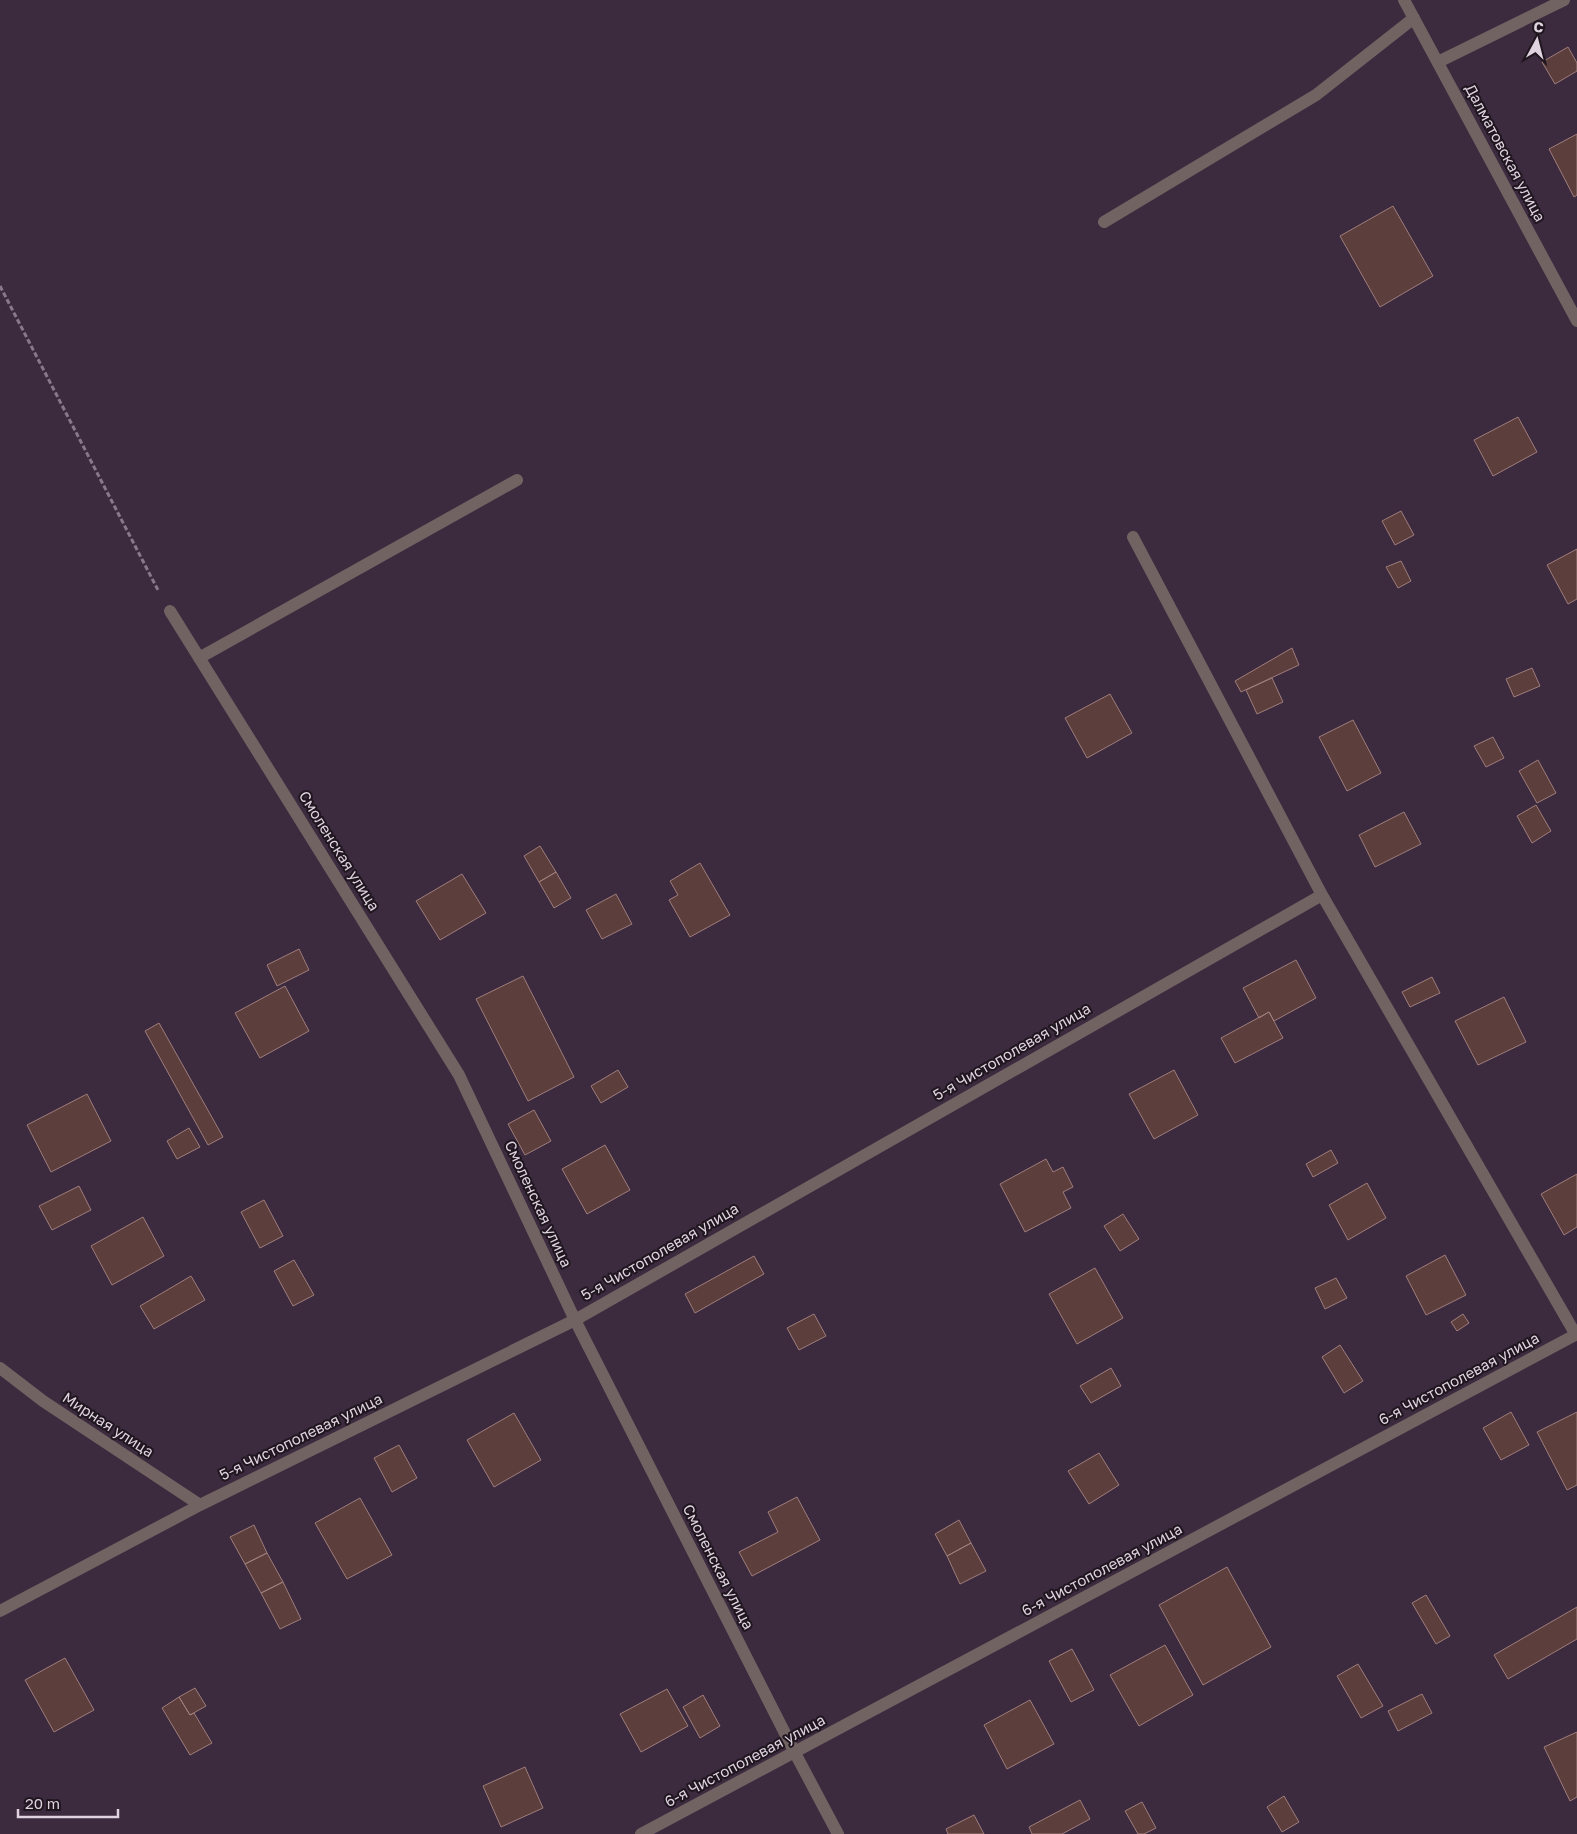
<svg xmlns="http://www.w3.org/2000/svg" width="1577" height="1834" viewBox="0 0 1577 1834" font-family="'Golos Text',sans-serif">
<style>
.building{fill:#5c3e3d;stroke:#9f7e7c}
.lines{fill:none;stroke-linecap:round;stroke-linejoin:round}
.path{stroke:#88798a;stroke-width:3;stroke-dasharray:5 2.5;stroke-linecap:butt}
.street{stroke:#726363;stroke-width:12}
.labels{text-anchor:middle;stroke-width:4;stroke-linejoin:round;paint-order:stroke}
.street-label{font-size:15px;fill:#ded3df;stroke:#1f161f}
</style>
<rect width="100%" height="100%" fill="#3c2a3e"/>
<path class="building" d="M1568,47L1577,63V71L1555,84L1542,62Z
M1577,134V195L1574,197L1549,149Z
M1393,206L1433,276L1380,307L1340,236Z
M1518,417L1537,452L1493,476L1474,440Z
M1401,511L1414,535L1395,545L1382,521Z
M1577,549V599L1568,604L1547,565Z
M1401,561L1411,581L1398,588L1386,567Z
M1292,648L1299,665L1241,692L1235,681Z
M1532,668L1540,686L1514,697L1506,679Z
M1272,678L1283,702L1257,714L1246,690Z
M1110,694L1132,733L1087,758L1065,718Z
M1353,720L1381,773L1347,791L1319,737Z
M1493,737L1504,758L1486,767L1474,746Z
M1538,760L1556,793L1537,803L1519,771Z
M1536,805L1551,831L1532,843L1517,816Z
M1404,812L1421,844L1375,867L1359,835Z
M540,846L556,872L539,882L524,856Z
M700,863L730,915L690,937L669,900L678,895L670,881Z
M556,872L571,898L554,908L539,882Z
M462,874L486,913L440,940L416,901Z
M616,894L632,924L602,939L586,910Z
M299,949L309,970L277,986L267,965Z
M1296,960L1316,998L1274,1021L1269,1012L1259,1018L1243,988Z
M523,976L574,1077L528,1101L476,999Z
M1432,977L1440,993L1410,1007L1402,992Z
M285,986L309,1031L260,1058L235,1013Z
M1504,997L1526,1042L1478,1065L1455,1021Z
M1269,1012L1283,1038L1235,1063L1221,1038Z
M159,1023L223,1137L208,1145L145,1031Z
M618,1070L628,1087L601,1103L591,1086Z
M1174,1070L1198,1115L1154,1139L1129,1094Z
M87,1094L111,1141L51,1172L27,1125Z
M534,1110L551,1141L525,1155L508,1124Z
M189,1128L200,1147L177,1159L167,1141Z
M605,1145L630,1190L587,1214L562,1169Z
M1331,1150L1338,1163L1313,1177L1306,1164Z
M1046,1159L1053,1172L1063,1167L1073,1187L1063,1192L1071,1208L1025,1232L1000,1184Z
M1577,1174V1227L1564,1235L1541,1194Z
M1367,1183L1386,1218L1348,1240L1329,1205Z
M79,1186L91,1210L52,1230L39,1206Z
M264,1200L283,1236L260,1248L241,1212Z
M1123,1214L1139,1239L1120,1251L1104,1226Z
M143,1217L164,1256L112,1285L91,1246Z
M1445,1255L1466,1295L1426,1315L1406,1276Z
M754,1256L764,1274L695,1313L685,1294Z
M294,1260L314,1295L293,1306L274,1271Z
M1095,1268L1123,1318L1077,1344L1049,1294Z
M191,1276L205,1300L154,1329L140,1306Z
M1336,1278L1347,1298L1325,1309L1315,1288Z
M814,1314L826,1336L799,1350L787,1328Z
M1463,1314L1469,1323L1457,1331L1451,1322Z
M1340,1345L1363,1381L1344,1393L1322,1357Z
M1111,1368L1121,1386L1091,1403L1080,1386Z
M1511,1412L1529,1445L1501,1460L1483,1428Z
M1577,1412V1485L1567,1490L1537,1432Z
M514,1413L541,1460L494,1487L467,1440Z
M399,1445L417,1478L392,1492L374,1458Z
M1099,1453L1119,1485L1089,1504L1068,1471Z
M797,1497L820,1540L752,1576L739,1552L778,1532L768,1512Z
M360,1498L392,1555L347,1579L315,1523Z
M959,1520L971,1543L947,1556L935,1534Z
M254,1525L267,1553L245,1564L230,1537Z
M971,1543L986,1571L960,1584L947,1556Z
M267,1553L283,1582L261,1593L245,1564Z
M1227,1567L1271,1647L1203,1685L1159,1605Z
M283,1582L301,1619L280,1629L261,1593Z
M1426,1595L1450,1636L1436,1644L1412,1603Z
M1577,1607V1639L1508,1679L1494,1655Z
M1165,1645L1193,1695L1139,1726L1110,1675Z
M1072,1649L1094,1690L1071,1702L1049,1661Z
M65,1658L94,1710L54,1732L25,1680Z
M1358,1664L1383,1706L1361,1718L1337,1676Z
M195,1688L206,1706L190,1715L179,1697Z
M667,1689L688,1726L641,1752L620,1714Z
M1422,1694L1432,1713L1398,1731L1388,1711Z
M703,1695L720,1726L700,1738L683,1707Z
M179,1697L190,1715L194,1713L212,1743L190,1755L162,1708Z
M1030,1700L1054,1744L1007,1769L984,1725Z
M1577,1732V1797L1570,1801L1544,1747Z
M525,1767L543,1808L501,1827L483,1786Z
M1284,1796L1299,1822L1282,1832L1267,1807Z
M1080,1800L1090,1819L1062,1834H1032L1029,1827Z
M1142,1802L1156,1828L1144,1834H1138L1125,1811Z
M974,1815L984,1834H948L946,1829Z"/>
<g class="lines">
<path class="path" d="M0,286L159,592"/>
<path class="street" d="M1404,0L1577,321
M1438,62L1564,0
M1104,222L1316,95L1414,18
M1133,537L1322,895L1576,1335
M170,611L459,1075L575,1320L795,1753L838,1834
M199,658L517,480
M0,1368L43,1401L200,1505
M0,1611L200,1505L575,1320L1322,895
M641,1834L1577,1334"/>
</g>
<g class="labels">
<g class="street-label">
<text transform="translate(1505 153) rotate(62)" y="5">Далматовская улица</text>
<text transform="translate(339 851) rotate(58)" y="5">Смоленская улица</text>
<text transform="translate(1012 1052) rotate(-30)" y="5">5-я Чистополевая улица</text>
<text transform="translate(538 1204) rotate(65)" y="5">Смоленская улица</text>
<text transform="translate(660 1252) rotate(-30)" y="5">5-я Чистополевая улица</text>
<text transform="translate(1459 1379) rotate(-28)" y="5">6-я Чистополевая улица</text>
<text transform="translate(108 1425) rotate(33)" y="5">Мирная улица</text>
<text transform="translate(301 1437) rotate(-26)" y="5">5-я Чистополевая улица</text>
<text transform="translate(718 1567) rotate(63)" y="5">Смоленская улица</text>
<text transform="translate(1102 1570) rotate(-28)" y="5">6-я Чистополевая улица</text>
<text transform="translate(745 1761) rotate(-28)" y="5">6-я Чистополевая улица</text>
</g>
</g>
<g transform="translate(1537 40) rotate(7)" stroke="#1f161f" stroke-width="4" paint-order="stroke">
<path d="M0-4L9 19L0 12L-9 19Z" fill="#ded3df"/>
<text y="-8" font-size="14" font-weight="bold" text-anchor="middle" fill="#ded3df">С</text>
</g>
<path d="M18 1809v8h100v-8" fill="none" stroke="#ded3df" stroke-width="2.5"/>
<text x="25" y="1809" font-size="15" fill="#ded3df" stroke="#1f161f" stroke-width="4" paint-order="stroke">20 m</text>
</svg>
